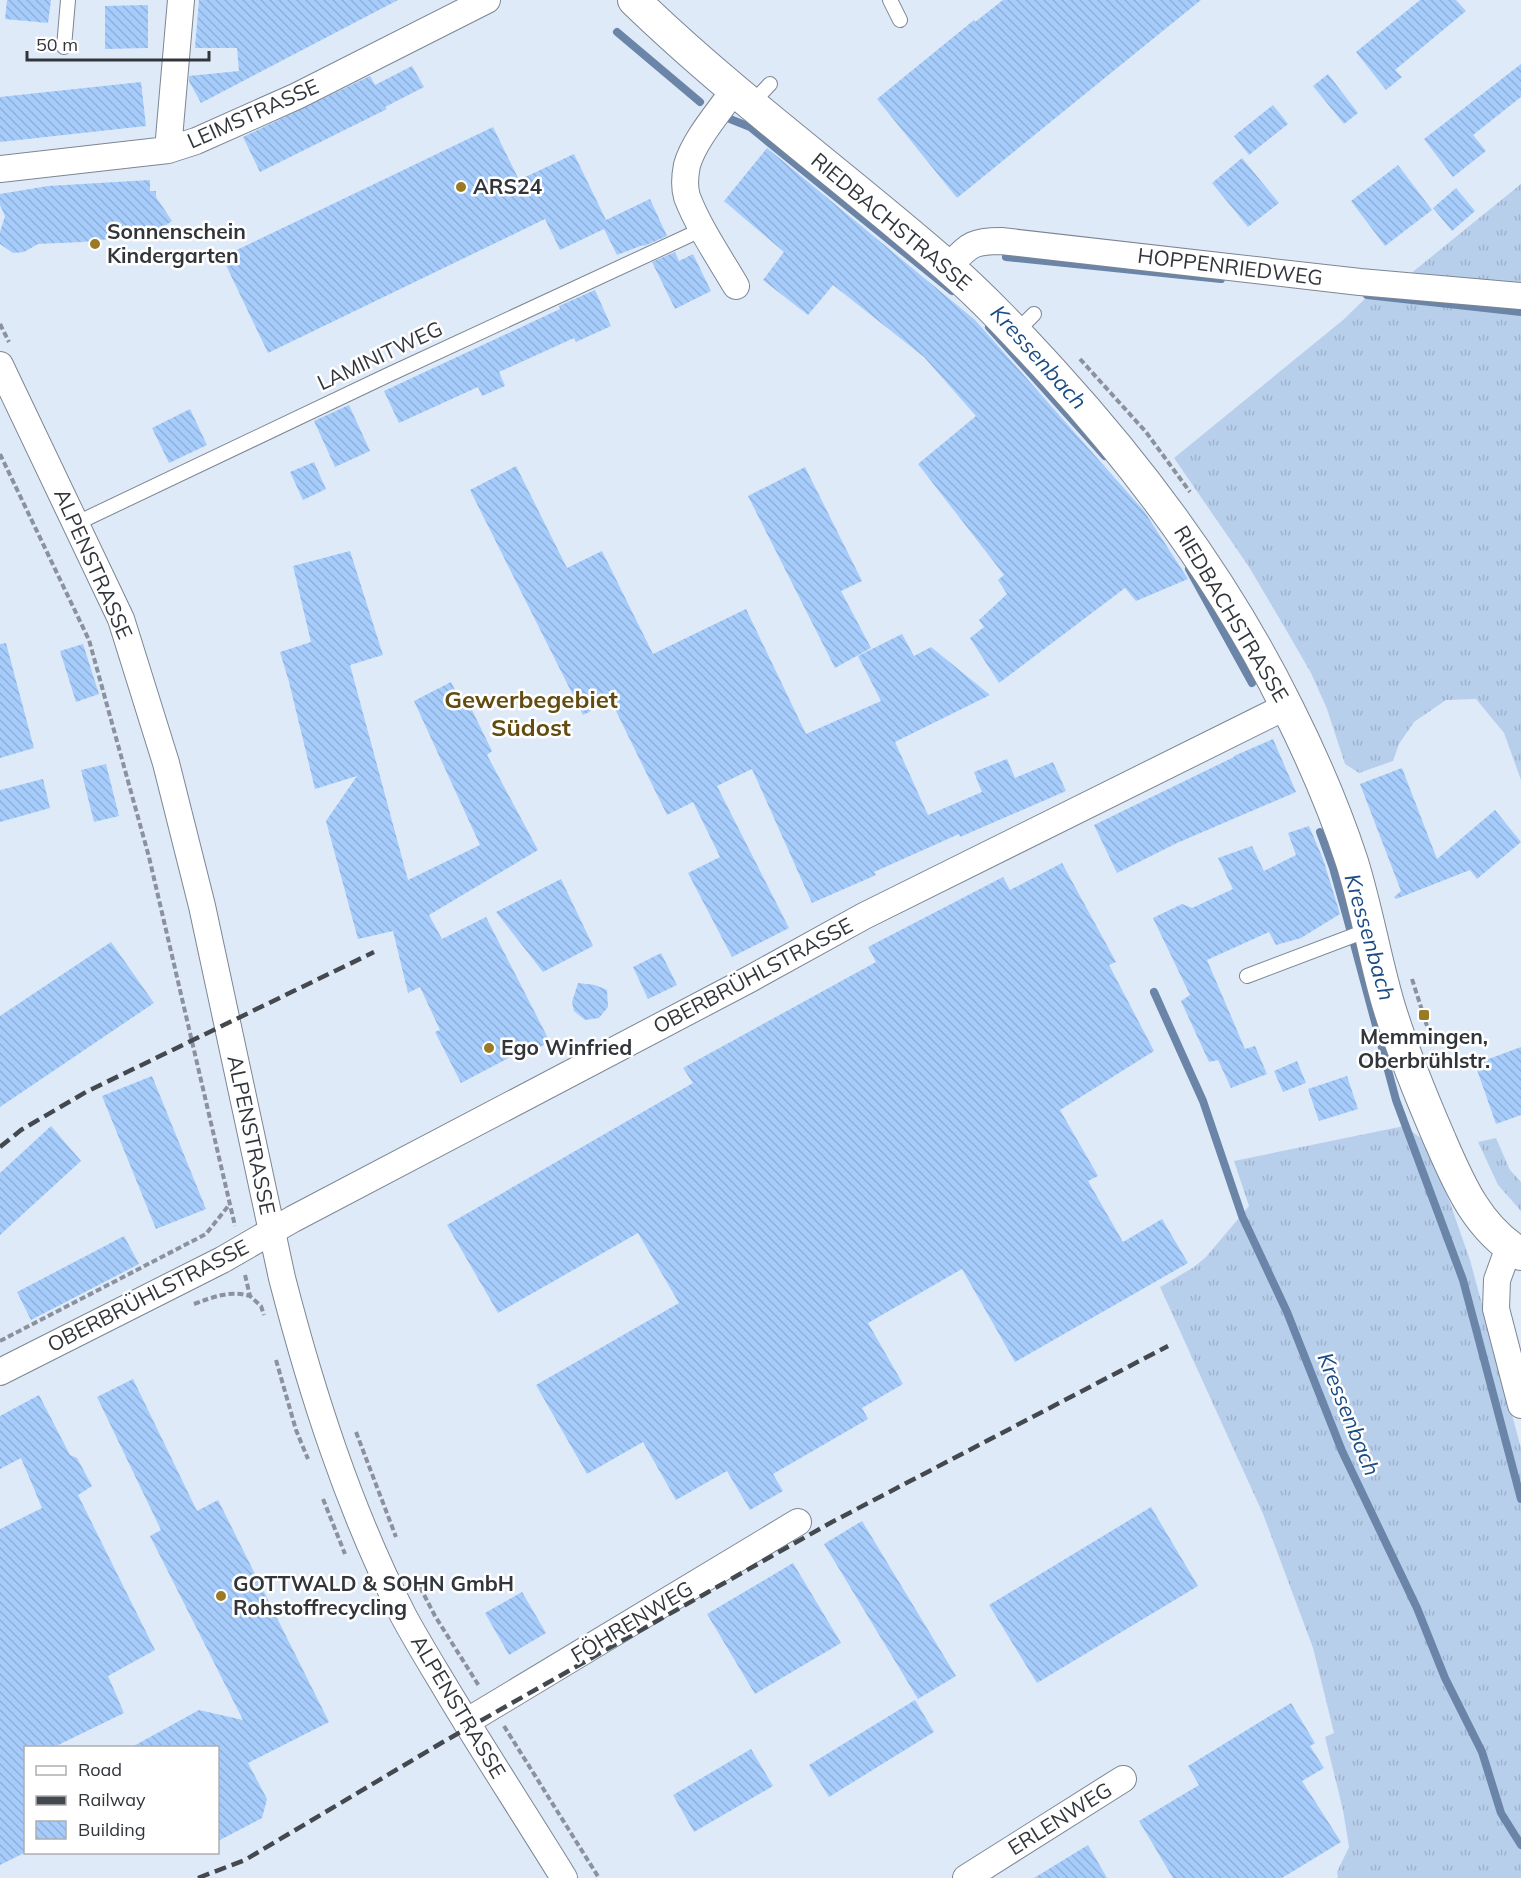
<svg xmlns="http://www.w3.org/2000/svg" width="1521" height="1878" viewBox="0 0 1521 1878" font-family="Mulish,sans-serif">
<style>
.grass{fill:url(#grass-tufts)}
.lines{fill:none;stroke-linecap:round;stroke-linejoin:round}
.stream{stroke:#6a85a7;stroke-width:8}
.building{fill:url(#building-back-hatch)}
.service-casing{stroke:#7c8693;stroke-width:16}
.minor-casing{stroke:#7c8693;stroke-width:28}
.tertiary-casing{stroke:#7c8693;stroke-width:34}
.path{stroke:#8b929d;stroke-width:4;stroke-dasharray:6 3;stroke-linecap:butt}
.service{stroke:#fff;stroke-width:14}
.minor{stroke:#fff;stroke-width:26}
.tertiary{stroke:#fff;stroke-width:32}
.rail{stroke:#44494f;stroke-width:4.5;stroke-dasharray:12 6;stroke-linecap:butt}
.poi-dot{fill:#9b7a24;stroke:#fff;stroke-width:2}
.labels{text-anchor:middle;stroke-width:5;stroke-linejoin:round;paint-order:stroke}
.street-label{font-size:21px;fill:#32363b;stroke:#fff}
.poi-label{font-size:21px;font-weight:bold;fill:#32363b;stroke:#fff;text-anchor:start}
.water-label{font-size:22px;font-style:italic;fill:#1b4c85;stroke:#fff}
.quarter-label{font-size:24px;font-weight:bold;fill:#624c0f;stroke:#fff}
</style>
<defs>
<pattern id="grass-tufts" width="24" height="20" patternUnits="userSpaceOnUse" patternTransform="scale(1.5)"><rect width="24" height="20" fill="#b8cfec"/><path d="M3 7l-1-3M5 7V3M7 7l1-3M15 17l-1-3M17 17v-4M19 17l1-3" fill="none" stroke="#9fb2cb"/></pattern>
<pattern id="building-back-hatch" width="6" height="6" patternUnits="userSpaceOnUse" patternTransform="scale(1.5)"><rect width="6" height="6" fill="#a6ccfc"/><path d="M-1 5l2 2M0 0l6 6M5-1l2 2" fill="none" stroke="#8fb0d9"/></pattern>
</defs>
<rect width="100%" height="100%" fill="#dfeaf9"/>
<path class="grass" d="M1521,184V288L1404,279Z
M1373,291L1521,305V780L1504,733L1476,699L1446,700L1414,722L1399,744L1393,761L1359,773L1345,764L1327,709L1311,673L1285,628L1249,567L1174,458L1343,320Z
M1404,1126L1425,1141L1450,1203L1470,1260L1521,1448V1878H1338L1337,1872L1349,1847L1343,1810L1325,1737L1334,1733L1313,1648L1263,1514L1160,1287L1194,1267L1206,1257L1249,1206L1234,1161Z
M1496,1138L1510,1170L1521,1182V1211L1498,1185L1478,1142Z"/>
<g class="lines">
<path class="stream" d="M617,32L700,102
M730,119L750,127L952,291
M1006,257L1221,279
M1367,295L1521,312
M989,327L1105,456
M1189,569L1252,683
M1320,832L1333,868L1347,918L1396,1100L1463,1280L1521,1499
M1154,992L1203,1101L1242,1216L1287,1312L1342,1451L1417,1608L1445,1678L1482,1752L1501,1813L1521,1845"/>
</g>
<path class="building" d="M7,0H51L48,23L5,19Z
M199,0H398L201,103L189,81V76L239,71L237,48H195Z
M1003,0H1201L957,198L877,99L974,20L975,22Z
M1420,0H1456L1466,11L1395,70L1402,77L1386,90L1356,52Z
M148,5V48L105,49V6Z
M1521,64V97L1473,135L1486,151L1453,177L1424,139Z
M412,66L424,87L385,107L387,109L260,172L243,137L370,76L375,85Z
M1328,74L1358,113L1344,124L1313,86Z
M141,82L146,126L0,142V97Z
M1273,105L1288,124L1249,155L1234,136Z
M493,127L519,180L574,154L606,220L650,199L667,236L644,246L643,245L617,255L604,229L560,250L545,219L268,353L222,257Z
M767,148L975,320L1144,511L1188,579L1136,601L1125,588L999,683L970,638L984,627L979,620L1007,594L998,580L1004,575L918,464L976,416L924,357L833,285L808,315L763,280L784,252L724,201Z
M1242,158L1279,203L1248,227L1212,183Z
M1398,165L1432,210L1385,246L1351,201Z
M150,180V191H156V197L172,221L153,234L135,240L118,238L83,242L38,244L24,252L13,253L0,244V232L5,216L0,205V194L48,186Z
M1456,188L1475,211L1452,231L1433,208Z
M675,252L679,261L693,254L711,291L675,309L652,262Z
M595,290L611,326L576,342L574,338L499,372L505,386L482,396L478,387L399,423L384,391L560,309L559,306Z
M349,405L370,451L335,467L314,421Z
M190,409L207,445L169,463L152,428Z
M314,462L326,489L303,500L290,472Z
M516,466L567,568L602,551L653,654L746,609L806,734L881,701L858,656L902,634L914,656L931,647L990,695L895,742L928,815L982,792L974,772L1007,759L1015,778L1053,762L1066,791L960,837L959,834L874,872L876,875L812,903L752,769L717,786L789,928L732,957L688,873L720,857L693,802L667,815L611,701L583,715L470,490Z
M805,467L862,581L841,591L871,648L835,668L748,496Z
M350,551L383,655L350,665L408,880L480,845L414,701L451,682L465,710L471,708L492,751L487,755L538,850L429,915L442,939L486,917L550,1042L521,1056L520,1052L461,1083L435,1032L440,1030L420,987L408,993L393,931L358,939L326,821L357,776L315,789L289,682L280,652L311,642L293,566Z
M6,643L34,748L0,758V644Z
M83,644L99,694L76,702L60,651Z
M1273,739L1296,792L1177,843L1117,873L1094,825L1234,757V756Z
M106,764L119,816L94,822L81,770Z
M1402,768L1437,859L1495,810L1521,842L1477,879L1470,870L1396,899L1394,897L1401,891L1360,784Z
M43,779L50,808L0,822V790Z
M1309,826L1323,859L1340,914L1301,938L1276,945L1269,932L1207,960L1245,1049L1255,1046L1267,1074L1231,1088L1218,1060L1209,1062L1181,1001L1190,995L1153,918L1182,904L1192,908L1233,889L1218,858L1252,846L1264,871L1296,855L1288,833Z
M1062,863L1116,962L1109,965L1154,1051L1060,1110L1098,1176L1088,1181L1123,1242L1162,1219L1188,1263L1015,1362L962,1269L868,1323L903,1384L862,1408L868,1419L773,1474L783,1491L750,1510L727,1471L676,1500L643,1442L587,1474L536,1385L679,1303L638,1233L498,1313L447,1225L693,1083L683,1068L876,962L868,947L1003,877L1010,890Z
M561,879L593,946L543,972L496,912Z
M111,942L154,1003L0,1107V1016Z
M661,953L677,985L648,999L633,967Z
M578,983L595,985L607,990L608,1007L599,1018L585,1020L574,1011L572,1002Z
M1521,1047V1115L1496,1124L1475,1064Z
M1297,1061L1306,1083L1283,1092L1274,1071Z
M152,1076L206,1209L156,1229L102,1096Z
M1347,1076L1358,1109L1319,1121L1308,1089Z
M51,1126L81,1161L0,1235V1173Z
M124,1236L139,1264L31,1320L17,1292Z
M133,1379L197,1511L218,1500L329,1722L248,1763L267,1799L262,1818L218,1841V1748H130L199,1710L243,1720L150,1536L161,1530L97,1397Z
M39,1395L70,1455L77,1458L92,1486L78,1495L155,1650L108,1676L124,1713L52,1748H26V1852L0,1865V1529L42,1508L21,1458L0,1469V1416Z
M1151,1507L1198,1586L1037,1683L989,1605Z
M862,1521L956,1676L918,1699L824,1544Z
M793,1563L841,1643L755,1694L707,1614Z
M522,1592L546,1633L509,1655L485,1613Z
M915,1700L934,1732L829,1797L809,1765Z
M1291,1703L1315,1743L1310,1746L1324,1768L1302,1781L1341,1842L1282,1878H1173L1139,1821L1199,1785L1188,1766Z
M751,1749L773,1786L694,1832L673,1795Z
M1088,1845L1107,1878H1034Z"/>
<g class="lines">
<defs>
<path id="service" d="M890,0L900,20
M64,47L68,0
M751,104L770,84
M1016,332L1034,314
M77,523L388,375L703,229
M1247,976L1371,929"/>
<path id="minor" d="M734,90C719,112 694,140 687,165C685,175 684,187 687,197C699,228 719,257 736,286
M168,150L181,0
M0,169L168,150L196,141L297,96L487,0
M948,267C969,246 970,241 1001,241L1360,282L1521,296
M0,365L121,619L166,763L202,906L282,1278C312,1394 349,1509 403,1615C418,1643 435,1670 451,1697C488,1758 527,1818 564,1878
M1509,1247L1497,1280L1496,1309L1521,1405
M0,1372L222,1260L293,1219L748,980L864,916L1287,706
M466,1722L798,1522
M966,1878L1123,1779"/>
<path id="tertiary" d="M634,0C733,96 844,176 947,266C985,299 1019,336 1053,373C1145,474 1227,585 1288,709C1312,757 1335,810 1352,862C1366,907 1374,954 1387,1000C1401,1048 1420,1094 1440,1140C1459,1184 1478,1229 1521,1254"/>
</defs>
<use href="#service" class="service-casing"/>
<use href="#minor" class="minor-casing"/>
<use href="#tertiary" class="tertiary-casing"/>
<path class="path" d="M0,324L9,342
M1080,359L1146,432L1190,492
M0,454L89,640L149,857L235,1226
M1412,979L1427,1026
M245,1275L250,1296L261,1306L264,1315
M194,1304C214,1297 229,1290 250,1296
M0,1341L206,1234L229,1205
M276,1360L296,1430L308,1459
M356,1432L396,1537
M323,1499L345,1554
M420,1587L435,1616L479,1686
M504,1726L599,1878"/>
<use href="#service" class="service"/>
<use href="#minor" class="minor"/>
<use href="#tertiary" class="tertiary"/>
<path class="rail" d="M0,1147L21,1130L86,1092L374,952
M198,1878L245,1860L443,1742L832,1522L1168,1346"/>
</g>
<g class="poi-dot">
<circle cx="461" cy="187" r="6"/>
<circle cx="95" cy="244" r="6"/>
<rect x="1418" y="1009" width="12" height="12" rx="3"/>
<circle cx="489" cy="1048" r="6"/>
<circle cx="221" cy="1596" r="6"/>
</g>
<g class="labels">
<g class="street-label">
<text transform="translate(253 114) rotate(-24)" y="7">LEIMSTRASSE</text>
<text transform="translate(891 222) rotate(40)" y="7">RIEDBACHSTRASSE</text>
<text transform="translate(1230 267) rotate(7)" y="7">HOPPENRIEDWEG</text>
<text transform="translate(380 356) rotate(-25)" y="7">LAMINITWEG</text>
<text transform="translate(93 564) rotate(66)" y="7">ALPENSTRASSE</text>
<text transform="translate(1231 614) rotate(59)" y="7">RIEDBACHSTRASSE</text>
<text transform="translate(753 976) rotate(-28)" y="7">OBERBRÜHLSTRASSE</text>
<text transform="translate(251 1135) rotate(78)" y="7">ALPENSTRASSE</text>
<text transform="translate(148 1296) rotate(-27)" y="7">OBERBRÜHLSTRASSE</text>
<text transform="translate(632 1622) rotate(-31)" y="7">FÖHRENWEG</text>
<text transform="translate(458 1707) rotate(59)" y="7">ALPENSTRASSE</text>
<text transform="translate(1060 1819) rotate(-32)" y="7">ERLENWEG</text>
</g>
<g class="poi-label">
<text x="473" y="194">ARS24</text>
<text x="107" y="239">Sonnenschein<tspan x="107" dy="24">Kindergarten</tspan></text>
<text x="1424" y="1044" text-anchor="middle">Memmingen,<tspan x="1424" dy="24">Oberbrühlstr.</tspan></text>
<text x="501" y="1055">Ego Winfried</text>
<text x="233" y="1591">GOTTWALD &amp; SOHN GmbH<tspan x="233" dy="24">Rohstoffrecycling</tspan></text>
</g>
<g class="water-label">
<text transform="translate(1039 357) rotate(48)" y="8">Kressenbach</text>
<text transform="translate(1370 937) rotate(74)" y="8">Kressenbach</text>
<text transform="translate(1349 1414) rotate(68)" y="8">Kressenbach</text>
</g>
<g class="quarter-label">
<text x="531" y="708">Gewerbegebiet<tspan x="531" dy="28">Südost</tspan></text>
</g>
</g>
<rect x="24" y="1746" width="195" height="108" fill="#ffffff" stroke="#adafb1" stroke-width="1.5"/>
<rect x="36" y="1766" width="30" height="9" fill="#ffffff" stroke="#adafb1" stroke-width="1.5"/>
<text x="78" y="1776" font-size="18" fill="#32363b">Road</text>
<rect x="36" y="1796" width="30" height="9" fill="#44494f" stroke="#adafb1" stroke-width="1.5"/>
<text x="78" y="1806" font-size="18" fill="#32363b">Railway</text>
<rect x="36" y="1821" width="30" height="18" fill="url(#building-back-hatch)" stroke="#adafb1" stroke-width="1.5"/>
<text x="78" y="1836" font-size="18" fill="#32363b">Building</text>
<path d="M27 51v9h182v-9" fill="none" stroke="#32363b" stroke-width="3"/>
<text x="36" y="51" font-size="18" fill="#32363b" stroke="#ffffff" stroke-width="4.5" paint-order="stroke">50 m</text>
</svg>
